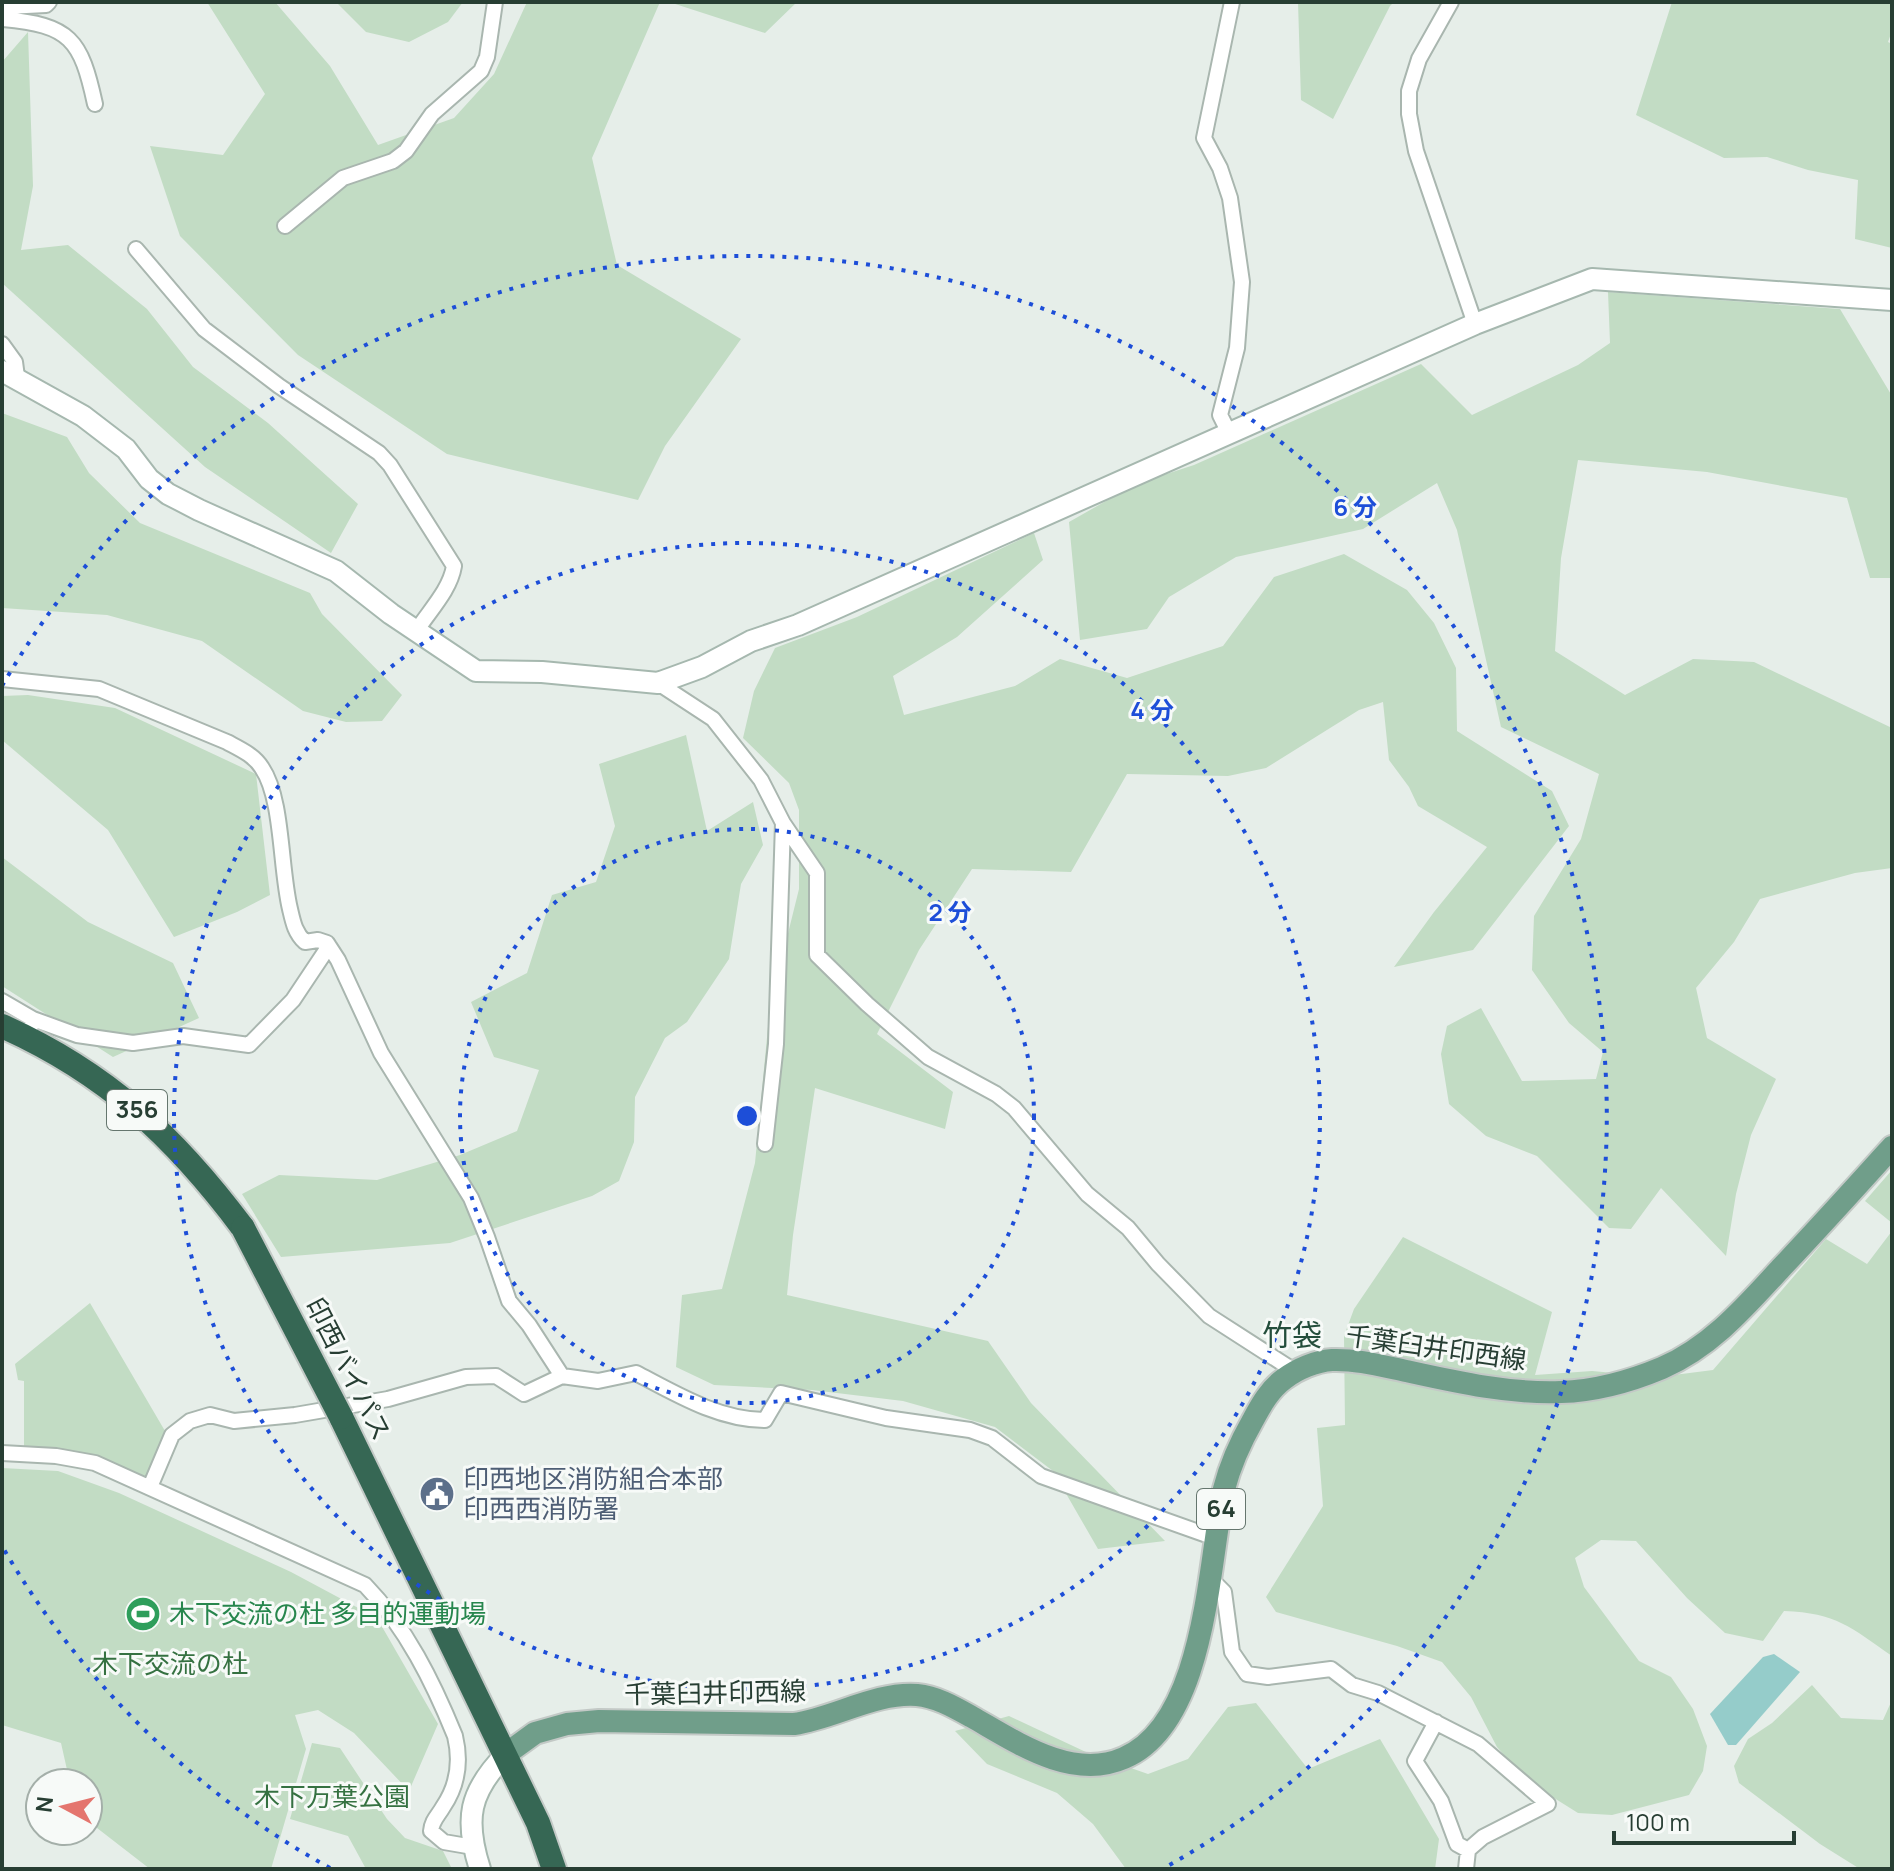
<svg xmlns="http://www.w3.org/2000/svg" width="1894" height="1871" viewBox="0 0 1894 1871" font-family="Manrope,'Noto Sans JP',sans-serif">
<style>
.green{fill:#c2dcc4}
.water{fill:#95ccca}
.lines{fill:none;stroke-linecap:round;stroke-linejoin:round}
.street-casing{stroke:#a9b6af;stroke-width:18}
.secondary-casing{stroke:#a6b8af;stroke-width:24}
.primary-casing{stroke:#c3c9c6;stroke-width:26}
.highway-casing{stroke:#c3c9c6;stroke-width:28}
.street{stroke:#fff;stroke-width:14}
.secondary{stroke:#fff;stroke-width:20}
.primary{stroke:#709e8a;stroke-width:22}
.highway{stroke:#366754;stroke-width:24}
.highway-bridge-casing{stroke:#c3c9c6;stroke-width:28;stroke-linecap:butt}
.highway-bridge{stroke:#366754;stroke-width:24}
.ring{fill:none;stroke:#1d4ed8;stroke-width:4;stroke-dasharray:4 8}
.labels{text-anchor:middle;stroke-width:6;stroke-linejoin:round;paint-order:stroke}
.shield{fill:#f7faf8;stroke:#65766e;stroke-width:2}
.shield-label{font-size:24px;font-weight:bold;fill:#273e33}
.street-label{font-size:26px;fill:#273e33;stroke:#f7faf8}
.service-label{font-size:26px;fill:#4e5e75;stroke:#f7faf8;text-anchor:start}
.leisure-label{font-size:26px;fill:#27864d;stroke:#f7faf8;text-anchor:start}
.park-label{font-size:26px;fill:#357141;stroke:#f7faf8}
.quarter-label{font-size:30px;fill:#244e3c;stroke:#f7faf8}
.centre{fill:#1d4ed8;stroke:#f7faf8;stroke-width:4}
.ring-label{font-size:24px;text-anchor:middle;font-weight:bold;fill:#1d4ed8;stroke:#f7faf8;stroke-width:6;stroke-linejoin:round;paint-order:stroke}
</style>
<rect width="100%" height="100%" fill="#e6eee9"/>
<path class="green" d="M207,2H275L330,66L378,145L454,118L494,74L527,2H660L592,158L617,265L741,339L665,446L638,500L447,454L298,355L180,236L150,146L223,155L265,94Z
M336,2H463L448,22L409,42L366,32Z
M669,2H797L765,33Z
M1298,2H1394L1390,6L1333,119L1301,100Z
M1672,2H1892V31L1888,42L1892,44V248L1855,239L1858,180L1808,170L1767,157L1724,158L1636,115Z
M28,32L33,186L21,250L68,245L147,309L193,367L268,423L358,504L331,553L205,467L2,283V62Z
M1608,292L1840,309L1892,396V578H1870L1847,498L1707,472L1578,460L1561,558L1555,651L1625,695L1693,659L1754,662L1892,728V868L1855,873L1760,899L1734,942L1696,988L1707,1038L1776,1079L1751,1135L1736,1194L1726,1256L1661,1188L1631,1229L1609,1228L1537,1156L1486,1136L1449,1104L1441,1054L1447,1026L1481,1008L1522,1081L1596,1079L1603,1052L1569,1023L1532,970L1534,916L1581,839L1599,774L1501,727L1457,530L1437,483L1363,529L1236,557L1169,597L1147,629L1080,640L1069,522L1136,484L1194,465L1421,364L1472,415L1578,365L1610,343Z
M2,413L67,437L89,473L140,523L310,593L322,614L402,695L382,721L346,722L303,711L202,641L107,615L2,608Z
M1034,533L1043,560L957,637L893,676L904,715L1015,686L1060,659L1127,678L1223,646L1274,577L1344,554L1407,590L1434,623L1456,668L1457,731L1552,791L1569,826L1473,950L1394,967L1434,912L1487,847L1418,806L1409,787L1389,760L1383,702L1359,710L1266,768L1228,776L1127,774L1071,872L972,869L919,950L877,1034L953,1092L945,1129L815,1088L793,1235L787,1295L988,1341L1031,1403L1165,1541L1098,1549L1053,1471L995,1427L903,1401L812,1390L714,1385L676,1367L682,1295L722,1289L755,1163L770,1006L799,889V810L789,783L743,738L754,691L775,648L857,617Z
M28,695L115,708L256,774L270,895L237,912L174,937L108,830L2,740V696Z
M686,735L707,831L753,802L763,845L741,884L729,959L687,1022L665,1038L635,1097L634,1142L619,1181L592,1196L450,1243L281,1257L242,1194L279,1175L377,1180L460,1155L517,1131L539,1070L494,1057L471,1002L527,973L552,895L596,882L615,826L599,764Z
M2,857L88,922L173,963L199,1018L113,1057L2,986Z
M1892,1170V1223L1865,1201Z
M1892,1231V1656C1850,1627 1837,1613 1784,1611L1763,1641L1725,1633L1687,1598L1636,1541L1601,1540L1575,1558L1584,1587L1639,1661L1671,1677L1693,1709L1707,1746L1703,1771L1689,1795L1612,1815L1578,1813L1527,1781L1497,1747L1471,1697L1442,1662L1397,1646L1276,1612L1266,1597L1323,1506L1317,1428L1345,1425L1344,1336L1354,1309L1403,1237L1552,1312L1535,1375L1592,1371L1658,1377L1713,1370L1826,1239L1867,1264Z
M90,1303L165,1431L167,1440L145,1479L58,1450L24,1447V1381L18,1380L15,1364Z
M2,1468L58,1471L119,1493L291,1572L377,1618L438,1724L409,1791L354,1733L318,1710L295,1715L306,1749L271,1869H150L88,1821V1783H70L61,1743L2,1725Z
M1812,1685L1841,1718L1883,1720L1892,1700V1869H1860L1820,1844L1739,1783L1734,1766L1748,1739L1772,1723Z
M1256,1703L1308,1769L1380,1739L1439,1839L1435,1869H1126L1093,1824L1057,1793L987,1764L955,1731L1009,1716L1088,1753L1148,1774L1188,1759L1228,1707Z
M312,1743L340,1748L387,1819L405,1838L443,1851L452,1869H366L348,1836L290,1819Z"/>
<path class="water" d="M1774,1654L1800,1672L1736,1745H1728L1710,1714L1763,1657Z"/>
<g class="lines">
<defs>
<path id="street" d="M1451,2L1419,59L1409,91V114L1416,151L1475,324
M6,7L46,5L49,2
M3,19C70,25 81,39 95,104
M285,226L343,178L393,161L406,151L432,114L481,71L487,57L495,2
M136,249L204,329L279,386L379,453L390,465L454,566C450,590 430,610 417,630
M2,344L15,362L17,377
M1229,433L1220,415L1237,348L1242,282L1230,198L1220,168L1204,138L1232,2
M2,679L99,689L227,742C240,749 254,755 262,768C283,799 280,868 290,909C293,922 295,933 305,942L318,940L327,943L338,960L381,1053L471,1198L487,1237L509,1301L529,1325L562,1376
M658,683L713,719L761,780L783,823L776,1044L765,1144
M783,823L817,873V955L867,1004L928,1057L996,1094L1014,1108L1087,1194L1128,1228L1158,1264L1209,1316L1296,1372
M2,1001L33,1019L31,1026
M33,1019L77,1035L133,1043L183,1036L249,1045L293,1000L329,946
M2,1453L56,1456L95,1463L365,1585C406,1627 433,1682 455,1736C461,1761 458,1785 443,1807C438,1816 432,1820 431,1831L444,1842L473,1847
M150,1487L172,1435L190,1421L210,1415L234,1421L295,1415L388,1399L466,1377L496,1376L524,1394L562,1376L598,1381L636,1373C676,1394 719,1420 765,1420L781,1393L886,1418L970,1430L992,1438L1041,1476L1218,1539
M1211,1579L1224,1592L1232,1652L1247,1674L1268,1677L1331,1669L1352,1685L1378,1693L1478,1744L1548,1804L1483,1837L1468,1850L1466,1869
M1436,1722L1415,1761L1441,1801L1457,1844L1468,1850"/>
<path id="secondary" d="M2,371L83,416L126,449L149,479L168,494L199,510L336,571L391,614L476,671L542,672L658,683L702,667L751,641L798,625L1475,324L1592,279L1892,300
M480,1869C464,1819 469,1792 506,1754"/>
<path id="primary" d="M506,1754L535,1733L567,1724L599,1721L794,1724C835,1718 875,1692 917,1695C937,1697 954,1707 972,1717C1016,1742 1072,1781 1124,1758C1206,1723 1208,1565 1224,1489C1230,1466 1241,1441 1253,1420C1261,1405 1270,1389 1284,1379C1297,1369 1316,1361 1332,1360C1356,1359 1382,1366 1406,1371C1456,1382 1509,1394 1561,1392C1594,1391 1631,1381 1662,1368C1711,1347 1746,1306 1781,1268C1819,1228 1855,1188 1892,1147"/>
<path id="highway" d="M2,1026C107,1073 175,1137 243,1228
M341,1417L538,1823L554,1869"/>
</defs>
<use href="#street" class="street-casing"/>
<use href="#secondary" class="secondary-casing"/>
<use href="#primary" class="primary-casing"/>
<use href="#highway" class="highway-casing"/>
<use href="#street" class="street"/>
<use href="#secondary" class="secondary"/>
<use href="#primary" class="primary"/>
<use href="#highway" class="highway"/>
<defs>
<path id="highway-bridge" d="M243,1228L341,1417"/>
</defs>
<use href="#highway-bridge" class="highway-bridge-casing"/>
<use href="#highway-bridge" class="highway-bridge"/>
</g>
<g class="ring">
<circle cx="747" cy="1116" r="287"/>
<circle cx="747" cy="1116" r="573"/>
<path d="M330 1868A860 860 0 0 1 2 1546M2 686A860 860 0 1 1 1164 1868"/>
</g>
<defs>
<symbol id="civic-disc" viewBox="-11 -11 22 22"><circle r="9.5" fill="#5c6f8a" stroke="#f7faf8"/><path d="M-.6-6.5H3V-4.5H.6V-3L4-1V1h2V6H-6V1h2V-1L-.6-3ZM-1.2 2.5V6h2.4V2.5Z" fill="#fff"/></symbol>
<symbol id="stadium-disc" viewBox="-11 -11 22 22"><circle r="9.5" fill="#2e9e5b" stroke="#f7faf8"/><path d="M0-5a6.5 5 0 1 0 0 10a6.5 5 0 1 0 0-10ZM-3.5-1.8h7v3.6h-7Z" fill="#fff"/></symbol>
</defs>
<g fill-rule="evenodd">
<use href="#civic-disc" x="417" y="1474" width="40" height="40"/>
<use href="#stadium-disc" x="123" y="1594" width="40" height="40"/>
</g>
<g class="labels">
<g class="shield">
<rect x="107" y="1090" width="60" height="40" rx="6"/>
<rect x="1197" y="1489" width="48" height="40" rx="6"/>
</g>
<g class="shield-label">
<text x="137" y="1118">356</text>
<text x="1221" y="1517">64</text>
</g>
<g class="street-label">
<text transform="translate(1436 1348) rotate(8)" y="9">千葉臼井印西線</text>
<text transform="translate(348 1369) rotate(63)" y="9">印西バイパス</text>
<text transform="translate(715 1693) rotate(-1)" y="9">千葉臼井印西線</text>
</g>
<g class="service-label">
<text x="463" y="1488">印西地区消防組合本部<tspan x="463" dy="30">印西西消防署</tspan></text>
</g>
<g class="leisure-label">
<text x="169" y="1623">木下交流の杜 多目的運動場</text>
</g>
<g class="park-label">
<text x="170" y="1673">木下交流の杜</text>
<text x="332" y="1806">木下万葉公園</text>
</g>
<g class="quarter-label">
<text x="1292" y="1346">竹袋</text>
</g>
</g>
<circle cx="747" cy="1116" r="12" class="centre"/>
<g class="ring-label">
<text x="1355" y="516">6 分</text>
<text x="1152" y="719">4 分</text>
<text x="950" y="921">2 分</text>
</g>
<rect width="1894" height="1871" fill="none" stroke="#273e33" stroke-width="8"/>
<g transform="translate(64 1807) rotate(277)"><circle r="38" fill="#f7faf8" stroke="#a4afa9" stroke-width="2"/>
<path d="M0-6L14 30L0 20L-14 30Z" fill="#e4756e"/>
<text y="-12" font-size="22" font-weight="bold" text-anchor="middle" fill="#273e33">N</text>
</g>
<path d="M1614 1831v12h180v-12" fill="none" stroke="#273e33" stroke-width="4"/>
<text x="1626" y="1831" font-size="24" fill="#273e33" stroke="#f7faf8" stroke-width="6" paint-order="stroke">100 m</text>
</svg>
